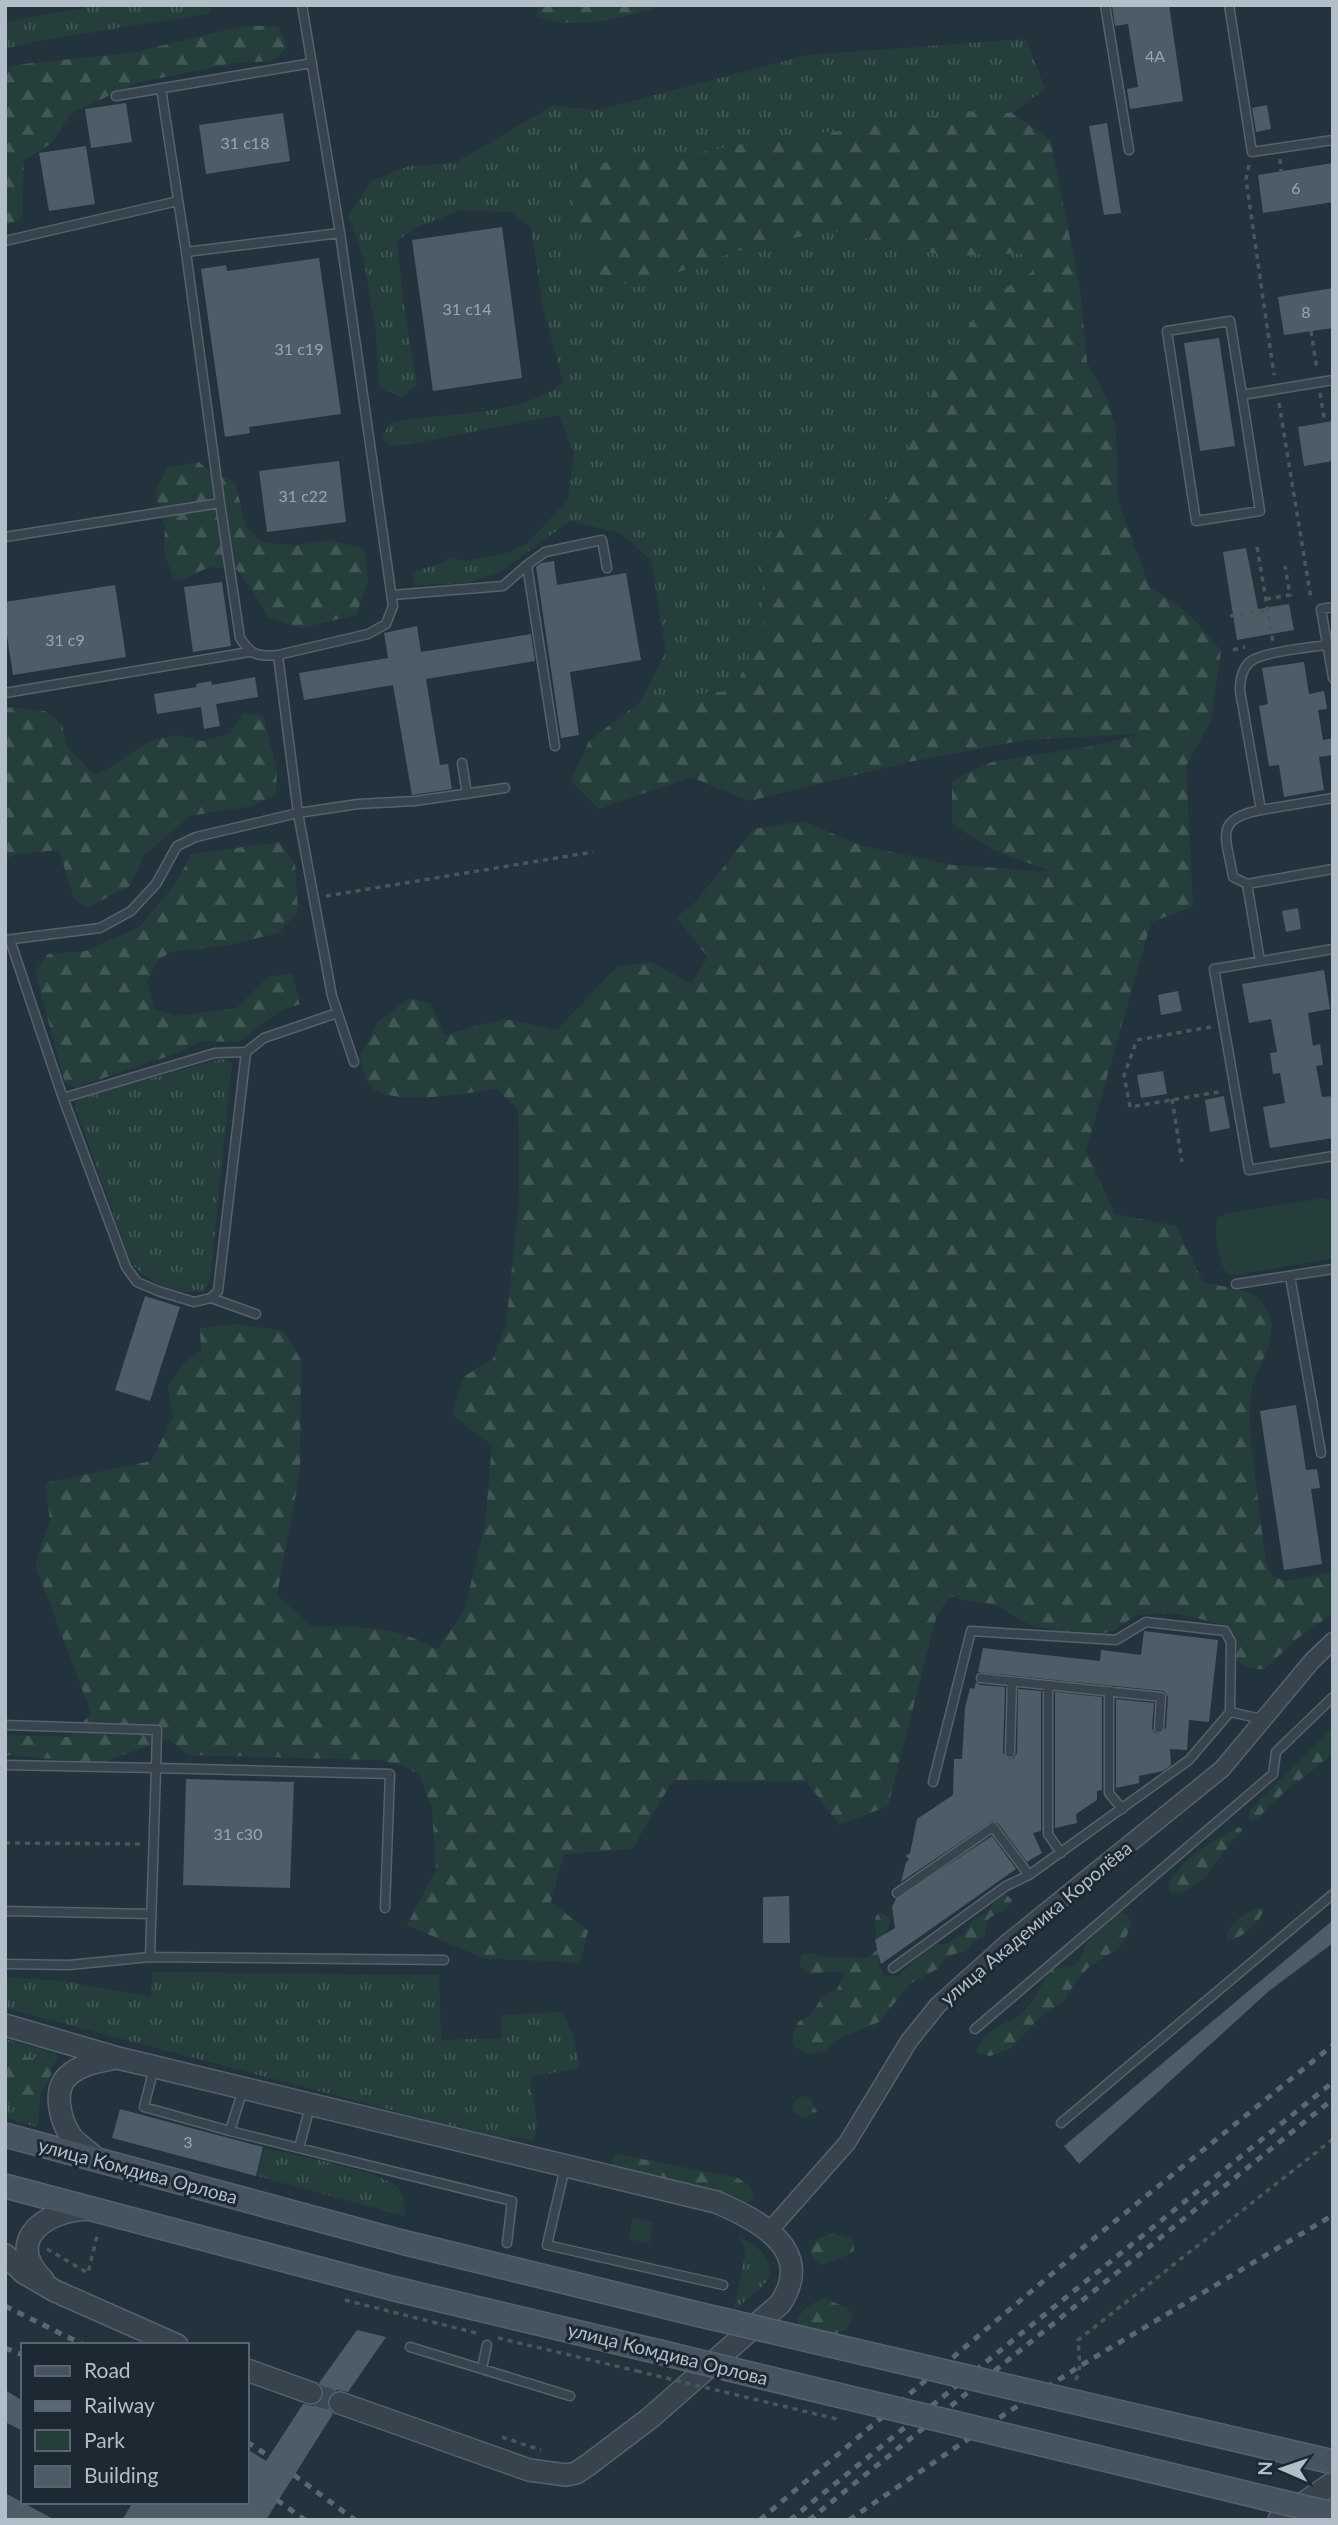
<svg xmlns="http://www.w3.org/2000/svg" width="1338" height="2525" viewBox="0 0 1338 2525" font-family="Lato,sans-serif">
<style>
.grass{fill:url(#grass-tufts)}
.forest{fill:url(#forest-firs)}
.park{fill:#253e3c}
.building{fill:#4c5d68}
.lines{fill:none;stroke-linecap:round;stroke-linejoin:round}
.tertiary-tunnel{stroke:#394852;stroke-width:21;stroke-dasharray:21 10;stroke-linecap:butt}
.service-casing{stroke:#55626b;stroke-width:11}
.minor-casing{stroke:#55626b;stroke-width:19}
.tertiary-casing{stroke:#55626b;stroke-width:24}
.secondary-casing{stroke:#55626b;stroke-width:26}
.path{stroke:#435a58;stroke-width:3.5;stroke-dasharray:5 5;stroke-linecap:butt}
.service{stroke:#37444d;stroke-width:8}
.minor{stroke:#37444d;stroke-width:16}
.tertiary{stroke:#37444d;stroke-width:21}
.secondary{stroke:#455460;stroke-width:23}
.rail{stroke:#596974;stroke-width:5;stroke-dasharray:7 7;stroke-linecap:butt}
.secondary-bridge-casing{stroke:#55626b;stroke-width:26;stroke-linecap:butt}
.path-bridge{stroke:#435a58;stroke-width:3.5;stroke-dasharray:5 5;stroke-linecap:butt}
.secondary-bridge{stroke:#455460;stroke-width:23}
.labels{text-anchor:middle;stroke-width:6;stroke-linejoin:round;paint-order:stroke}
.number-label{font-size:16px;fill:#99a6b0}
.street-label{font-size:19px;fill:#b3bfc8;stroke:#1c2932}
</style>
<defs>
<pattern id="grass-tufts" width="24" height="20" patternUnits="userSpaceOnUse" patternTransform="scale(1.75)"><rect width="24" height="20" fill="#253e3c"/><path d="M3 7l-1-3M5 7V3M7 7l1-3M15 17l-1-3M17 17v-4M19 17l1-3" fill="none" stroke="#425857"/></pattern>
<pattern id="forest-firs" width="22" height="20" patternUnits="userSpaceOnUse" patternTransform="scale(1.75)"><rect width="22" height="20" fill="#253e3c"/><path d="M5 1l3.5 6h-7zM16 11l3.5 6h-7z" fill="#425857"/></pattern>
</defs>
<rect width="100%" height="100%" fill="#23333d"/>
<path class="grass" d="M101,5H210L211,13L33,42L5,49V22Z
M1026,39L1045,89L1012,113L967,111L838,131L767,139L703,152L632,161L579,164L737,251L830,230L944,256L1033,253L1032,272L1007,287L976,313L923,410L892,495L850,527L762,564L764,625L734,690L640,702L666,652L651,560L620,533L570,521L500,572L469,583L415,585L412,572L442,563L450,557L464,561L507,553L527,544L568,500L574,453L559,415L421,442L390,446L382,436L390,423C444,411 519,419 563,382L543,308L531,227L511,212L460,210L413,229L397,241L403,299L417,385L402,397L379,387L376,333L364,261L349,215L371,181L409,166L455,163L552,106L598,110L807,55Z
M222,1059L232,1063L210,1280L204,1291C176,1296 150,1283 131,1263L75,1106L78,1098Z
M153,1972L439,1975L441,2040L501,2038L502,2015L562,2012L574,2036L579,2068L530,2077L537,2123L534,2141L511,2136L508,2141L5,2008V1977L63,1981L151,1997Z
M5,2039L57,2054V2059L41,2085L38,2124L34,2126L5,2118Z
M265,2148C293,2155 377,2170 396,2186C404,2194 405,2206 405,2216L257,2176Z
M633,2218L653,2223L649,2243L628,2239Z
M738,2236C756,2245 771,2256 770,2277L759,2290L734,2310L746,2250Z"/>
<path class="forest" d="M539,5H666C622,17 580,32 536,16Z
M243,26H278L287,47L272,61L233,63L136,83L70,114L52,143L24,160L22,218L5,226V70L14,65L131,53Z
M967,111L1012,113L1050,139L1080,288L1087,363L1108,400L1116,428L1118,501L1149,586L1191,616L1221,651L1211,720L1186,766L1193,907L1151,922L1086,1151L1115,1214L1176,1226L1203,1282C1225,1289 1251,1285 1265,1307C1284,1337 1255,1365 1251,1393C1248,1418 1251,1442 1254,1467C1258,1499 1262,1531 1266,1563L1272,1576L1285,1581L1329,1573L1333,1565V1614L1295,1640L1265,1669C1234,1671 1231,1650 1219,1625L1213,1622L1173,1613L1137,1615L1112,1631L1093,1636L1031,1626L995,1604L967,1601L951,1596L937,1614L888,1806L839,1825L807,1782L673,1780L632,1849L564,1854L551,1902L588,1931L580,1963L483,1958L407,1925L436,1870L432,1809L420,1775L403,1766L379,1760L188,1755L169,1739L119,1756L103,1763L5,1755V1735L70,1737L91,1713L35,1564L50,1520L45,1483L151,1461L173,1417L168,1386L184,1363L201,1351L200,1328L236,1324L284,1331L301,1360L300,1472L277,1595L311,1626C357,1627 397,1625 437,1650L464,1611L485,1526L492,1445L452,1415L463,1377L493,1359L506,1326L519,1199L518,1109L496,1089C467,1093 394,1107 371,1087C364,1080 362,1065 360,1056L378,1021L410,998L431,1004L444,1035L504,1019L557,1030L618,966L651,962L691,984L708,957L676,917L693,905L754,829L804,821L859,845L952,865L1053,872L993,850L952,824V781L992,762L1093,746L1139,734L1024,740L914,761L749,801L691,777L599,809L571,781L589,741L640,702L734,690L764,625L762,564L782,526L850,527L892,495L923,410L976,313L1007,287L1032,272L1033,253L944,256L830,230L737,251L637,287L599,276L569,194L579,164L632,161L703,152L767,139L838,131Z
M199,462L209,471L235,482L246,527L264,543L297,545L329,540L365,549L368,582L356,615L302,628L268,618L252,589L236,569L209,567L181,580L173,577L164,552L165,527L155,493L167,468Z
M5,707L45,711L62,724L67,747L94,775L107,769L150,741L177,735L202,741L229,734L243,713L263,716L277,770L276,795L252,806L190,816L144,855L130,886L88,907L74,899L59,850L17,854L5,859Z
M279,842L295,864L298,912L278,933L230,945L170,952L156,962L147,982L155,1009L175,1016L237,1008L269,976L292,974L300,1004L282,1010L238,1042L203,1041L175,1054L76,1087L65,1083L35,971L48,954L86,951L139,927L174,886L192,854Z
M1333,1727V1754L1284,1792L1258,1818L1249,1820L1250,1810Z
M1238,1827L1242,1829L1240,1834C1221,1850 1200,1898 1171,1893L1168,1884C1183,1858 1213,1841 1238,1827Z
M1002,1893H1005L1012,1900L1006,1909L989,1918L984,1936L974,1941L965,1952C951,1955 945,1954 939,1968L910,1984L879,2022L843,2037L821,2053H805L793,2045V2036L798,2022L811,2015L821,1999L837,1989L845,1973L840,1971L810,1974L799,1965L802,1955L811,1953L826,1957L868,1958L877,1950L875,1918L878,1914L882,1913L890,1919C886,1941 871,1953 884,1976L897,1977L932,1945L946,1944L963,1935L973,1920L986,1914Z
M1262,1907L1264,1910C1259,1923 1240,1941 1227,1940C1226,1924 1247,1911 1262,1907Z
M1115,1913C1124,1912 1127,1914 1131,1922L1127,1935L1119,1948L1090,1966L1079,1977L1062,2003L1038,2019L1011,2048L990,2056L977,2052C981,2032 1004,2025 1019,2015C1032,2006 1040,1987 1049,1973L1054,1969L1074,1965L1079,1961L1087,1943Z
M25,2057L44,2059L52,2071C45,2090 34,2106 13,2107L5,2100V2059Z
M801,2096L810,2098L817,2112L803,2118L793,2112L794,2102Z
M616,2154L738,2178L749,2186L754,2197L750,2202H740L706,2188L623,2171L616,2168L612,2162L613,2156Z
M830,2234L843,2236L853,2240L854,2250L850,2254L822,2265L814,2260L810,2252L817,2239Z
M824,2298L847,2308L853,2316L846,2329L834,2335L798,2326L797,2318L807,2307Z"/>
<path class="park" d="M1323,1198L1333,1202V1258L1237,1275L1227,1274C1218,1260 1214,1235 1217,1218L1225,1214Z"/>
<path class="building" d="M1112,5H1169L1183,101L1130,109L1127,89L1138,87L1128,24L1115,26Z
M126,103L132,142L91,148L85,109Z
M1267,105L1271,129L1256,132L1252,108Z
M283,113L290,161L206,174L199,125Z
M1107,123L1121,213L1104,215L1089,126Z
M86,146L95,204L49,211L39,153Z
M1333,163V202L1263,213L1258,175Z
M502,227L522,378L433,391L412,240Z
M319,258L341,414L249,427L250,433L225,437L201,269L226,265L227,271Z
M1333,288V328L1284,335L1278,297Z
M1219,338L1235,446L1200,451L1184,343Z
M1333,421V461L1304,466L1298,427Z
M339,461L346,522L267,532L259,471Z
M1246,548L1258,609L1289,604L1294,630L1237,640L1223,552Z
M554,561L557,585L626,573L641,660L570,672L579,735L561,738L536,567L541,563Z
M222,582L231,646L193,652L184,587Z
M115,585L126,657L13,675L5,623V602Z
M417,626L421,652L531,634L535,661L426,679L440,765L448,764L452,789L412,795L393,685L304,700L299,673L388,658L384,633Z
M1304,662L1309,694L1324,691L1327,709L1318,710L1323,740L1333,738V755L1319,757L1324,790L1284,797L1279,765L1269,766L1259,706L1268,704L1262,668Z
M255,677L258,697L216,704L220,726L204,729L201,707L157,714L154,694L197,687L196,684L211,681L212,685Z
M1298,908L1301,929L1286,932L1282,911Z
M1324,970L1330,1009L1308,1013L1313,1046L1320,1044L1323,1065L1316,1066L1322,1097L1333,1096V1138L1270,1148L1263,1107L1285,1103L1280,1073L1273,1074L1270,1053L1277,1052L1271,1019L1249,1023L1242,984Z
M1178,991L1182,1011L1161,1015L1158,995Z
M1163,1071L1167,1094L1141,1098L1137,1075Z
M1224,1096L1230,1128L1210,1132L1205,1100Z
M145,1296L180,1307L150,1401L115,1390Z
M1296,1405L1306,1470L1317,1469L1320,1488L1311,1489L1322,1564L1284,1570L1260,1411Z
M1144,1631L1218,1640L1209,1722L1189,1720L1187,1750L1170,1749L1171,1765L1163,1771L1139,1776V1783L1116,1788V1699L1154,1703L1152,1728L1155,1733L1159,1734L1166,1728L1168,1697L1164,1691L978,1672L983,1648L1100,1661L1101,1650L1141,1655Z
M976,1682L980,1685L1005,1687L1003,1753L1009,1759L1014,1758L1017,1753L1018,1689L1041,1691V1831L1033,1833L1042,1853L1027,1862L998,1823L992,1821L901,1882L906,1862L909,1860L906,1856L910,1853L917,1819L953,1795L954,1759H962L965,1708L970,1688L974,1689Z
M1055,1692L1102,1697V1790L1097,1791V1800L1076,1814L1077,1823L1055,1828Z
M186,1779L294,1782L290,1888L183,1885Z
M992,1836L1016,1869L881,1964L875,1940L895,1928L892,1907L896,1899Z
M789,1896L790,1943H763V1897Z
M1333,1920V1943L1269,1991L1079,2164L1064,2146Z
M120,2109L263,2147L256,2176L112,2138Z
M357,2330L386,2337L348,2392L337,2390L328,2398L327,2406L333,2414L266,2520H122L133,2502H247V2449L266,2461L303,2404L313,2406L320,2403L324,2391L319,2383Z
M5,2390L23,2401V2431L5,2422Z
M5,2493L55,2520H5Z"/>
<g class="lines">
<path class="tertiary-tunnel" d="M311,2393L340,2403"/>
<defs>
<path id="service" d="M1105,5L1129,150
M1229,5L1252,152L1333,140
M161,88L186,252L340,233
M116,96L312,63
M5,241L178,201
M186,252L220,503
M1242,395L1230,321L1167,331L1196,521L1260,511L1242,395L1333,380
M5,537L220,503L240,638C251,655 258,657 278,655L298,813L196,837L177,846L156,884L131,911L100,928L5,940
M527,565L545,552L602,540L607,568
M392,595L503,586L527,565L555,746
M1333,607L1321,609L1333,678
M1327,645C1310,647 1263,652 1251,661C1242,668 1240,680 1240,691L1261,810L1333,798
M278,655L368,634L386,624L393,606L340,233L302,5
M5,693L249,652
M462,763L467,794
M1261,810C1212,819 1227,838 1233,877L1247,884L1333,869
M1247,884L1260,961
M10,940L63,1098L126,1267L137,1282L158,1291L194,1302L211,1298L218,1291L246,1052L264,1038L337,1013
M1333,949L1214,969L1249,1170L1333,1156
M354,1062L332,996L298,813L358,804L415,801L505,788
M63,1098L215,1053L246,1052
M1290,1276L1321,1453
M1236,1284L1333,1269
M211,1298L256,1314
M981,1678L1161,1697L1159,1728
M1048,1685V1834L1061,1853
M1109,1691V1793L1122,1809
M5,1725L157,1730L156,1768L390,1774L385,1908
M1010,1753L1012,1681
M5,1765L156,1768L150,1957
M933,1782L971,1631L1116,1640L1146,1622L1225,1631L1231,1642L1230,1712
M897,1893L993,1827L1029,1875
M5,1911L151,1914
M5,1964L69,1965L150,1957L444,1960
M893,1968L1006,1886L1029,1875L1189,1760L1230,1712L1262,1719
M975,2029L1273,1774L1276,1752L1333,1697
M154,2068L144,2107L230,2131L243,2089
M1061,2123L1333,1894
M230,2131L512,2201L507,2243
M299,2148L310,2106
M565,2167L547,2245L723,2285
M410,2347L570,2396
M482,2368L487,2345"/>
<path id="minor" d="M770,2230L847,2143L909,2041L938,2005L1007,1943L1222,1769L1312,1661L1333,1641"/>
<path id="tertiary" d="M5,2025L118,2058L716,2202C759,2220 816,2250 780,2304L650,2418L588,2465L576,2473L566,2475L529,2470L340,2403
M99,2161C91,2154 82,2147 74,2140C61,2125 51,2090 69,2075C81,2064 99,2062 115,2058
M5,2255L24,2273L55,2291L177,2345
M43,2280C3,2240 46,2210 89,2209
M247,2370L311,2393
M1279,2520L1333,2483"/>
<path id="secondary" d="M5,2135L402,2242L701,2315
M5,2186L391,2288L659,2352"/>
</defs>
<use href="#service" class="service-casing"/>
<use href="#minor" class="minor-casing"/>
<use href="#tertiary" class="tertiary-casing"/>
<use href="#secondary" class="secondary-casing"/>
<path class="path" d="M1280,159L1281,171
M1249,165L1246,179L1274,375
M1311,331L1317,369
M1320,393L1325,423
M1279,403L1311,599
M1257,547L1273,642
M1266,599L1290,595L1285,566
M1230,616L1268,610
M1233,650L1245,647
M326,896L593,852
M1211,1027L1137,1040L1124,1075L1130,1107L1224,1091
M1172,1099L1182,1162
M5,1843L141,1844
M47,2249L88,2273L98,2232
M345,2300L480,2334
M498,2338L637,2371
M1076,2380L1080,2366L1078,2340L1333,2139
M502,2437L541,2450"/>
<use href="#service" class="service"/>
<use href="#minor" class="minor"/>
<use href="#tertiary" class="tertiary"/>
<use href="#secondary" class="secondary"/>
<path class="rail" d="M5,2306L84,2345
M5,2348L23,2355
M247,2442L269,2456
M294,2475L355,2520
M277,2500L305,2520
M760,2520L1098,2235L1333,2045
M790,2520L1333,2082
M809,2520L1333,2099
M849,2520L1005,2414L1080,2366L1333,2215"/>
<defs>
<path id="secondary-bridge" d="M701,2315L1333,2462
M659,2352L1328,2513"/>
</defs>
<use href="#secondary-bridge" class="secondary-bridge-casing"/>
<path class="path-bridge" d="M637,2371L841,2420"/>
<use href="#secondary-bridge" class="secondary-bridge"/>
</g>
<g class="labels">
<g class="number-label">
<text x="1155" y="62">4А</text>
<text x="245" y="149">31 с18</text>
<text x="1296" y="194">6</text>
<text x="467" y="315">31 с14</text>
<text x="1306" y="318">8</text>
<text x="299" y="355">31 с19</text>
<text x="303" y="502">31 с22</text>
<text x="65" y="646">31 с9</text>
<text x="238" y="1840">31 с30</text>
<text x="188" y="2148">3</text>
</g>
<g class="street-label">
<text transform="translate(1036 1923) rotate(-40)" y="7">улица Академика Королёва</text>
<text transform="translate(138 2171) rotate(15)" y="7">улица Комдива Орлова</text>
<text transform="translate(668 2354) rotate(14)" y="7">улица Комдива Орлова</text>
</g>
</g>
<rect width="1338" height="2525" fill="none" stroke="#b3bfc8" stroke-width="14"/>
<rect x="21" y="2343" width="228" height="161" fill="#1c2932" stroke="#58656e" stroke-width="2"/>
<rect x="35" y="2366" width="35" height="10" fill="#455460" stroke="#58656e" stroke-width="2"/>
<text x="84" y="2378" font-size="21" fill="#b3bfc8">Road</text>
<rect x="35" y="2401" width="35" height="10" fill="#596974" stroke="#58656e" stroke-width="2"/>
<text x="84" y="2413" font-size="21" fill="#b3bfc8">Railway</text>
<rect x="35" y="2430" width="35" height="21" fill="#253e3c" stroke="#58656e" stroke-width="2"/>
<text x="84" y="2448" font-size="21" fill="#b3bfc8">Park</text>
<rect x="35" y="2466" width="35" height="21" fill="#4c5d68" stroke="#58656e" stroke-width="2"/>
<text x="84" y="2483" font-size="21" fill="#b3bfc8">Building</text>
<g transform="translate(1282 2469) rotate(272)" stroke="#1c2932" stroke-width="5" paint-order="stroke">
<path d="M0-5L12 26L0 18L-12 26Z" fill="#b3bfc8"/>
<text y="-10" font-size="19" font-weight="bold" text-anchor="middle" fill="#b3bfc8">N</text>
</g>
</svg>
